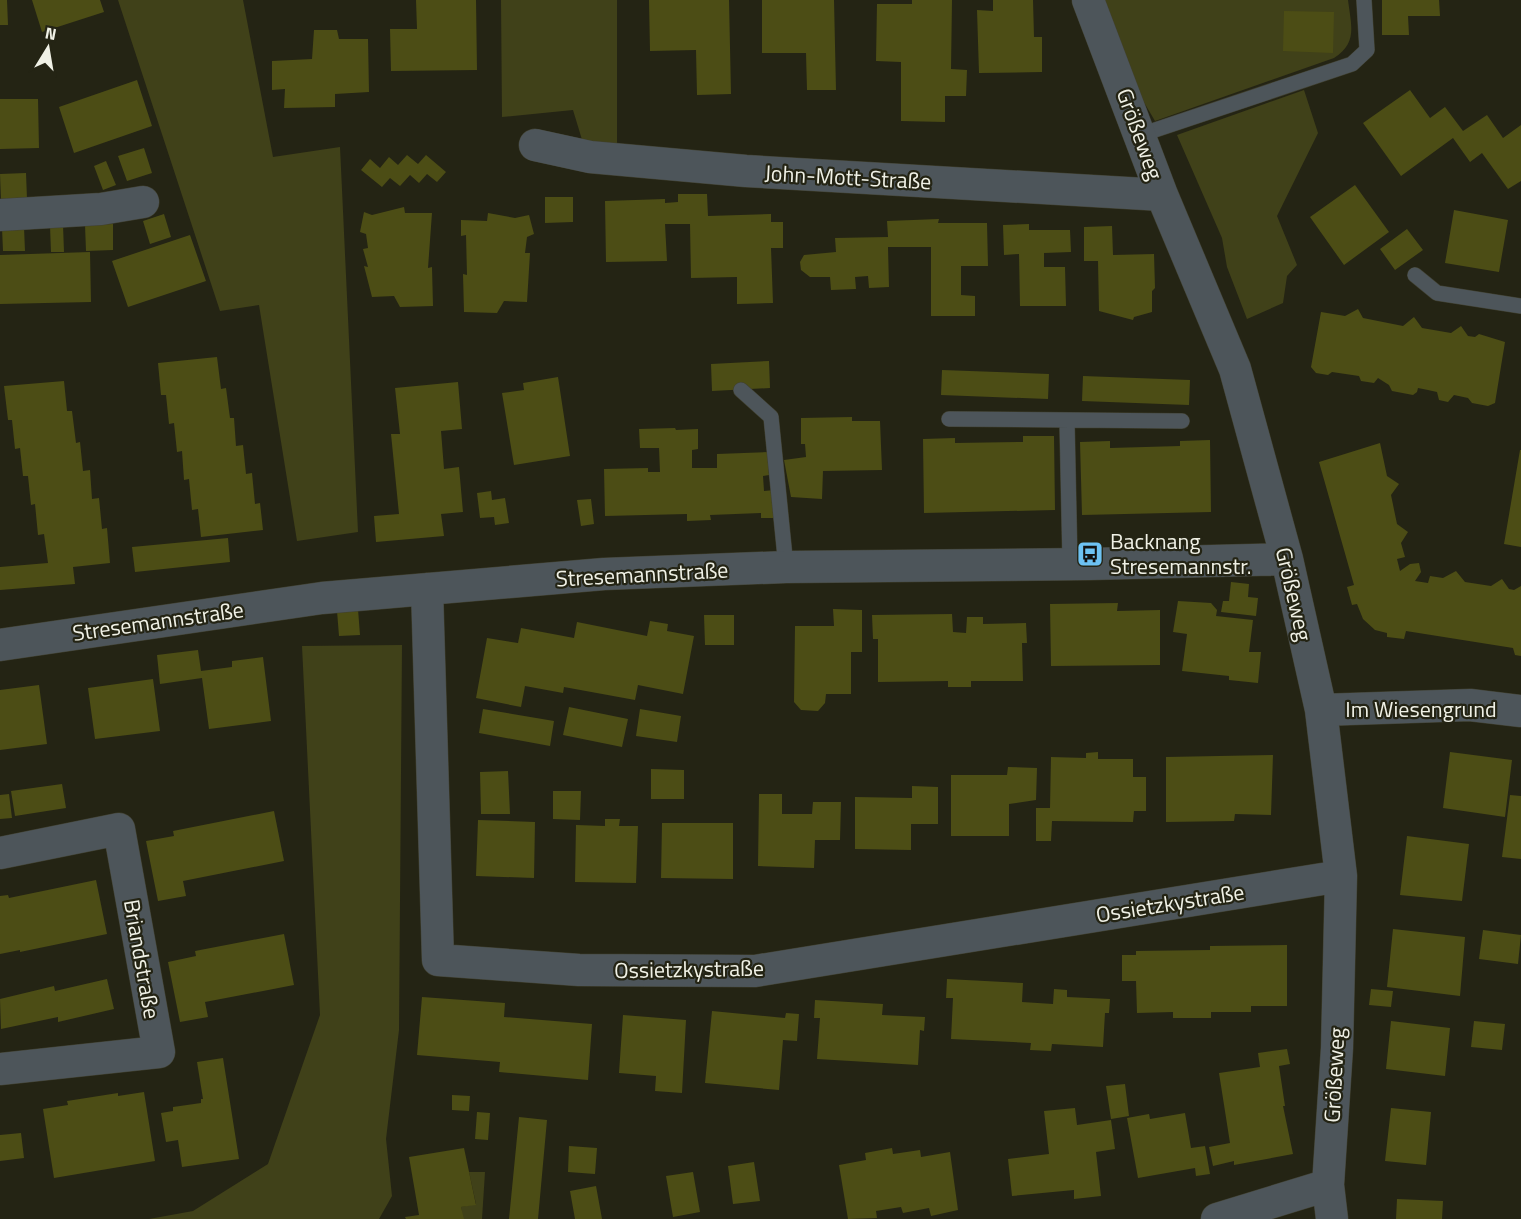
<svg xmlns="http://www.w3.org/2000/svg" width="1521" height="1219" viewBox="0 0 1521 1219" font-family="'Titillium Web',sans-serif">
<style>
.green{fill:#404119}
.building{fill:#4c4d15}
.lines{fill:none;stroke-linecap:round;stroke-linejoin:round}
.lane-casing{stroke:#414131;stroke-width:16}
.street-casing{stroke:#414131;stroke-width:33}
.lane{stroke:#4d555a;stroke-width:15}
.street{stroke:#4d555a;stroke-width:32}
.labels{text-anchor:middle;stroke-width:4.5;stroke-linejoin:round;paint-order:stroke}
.street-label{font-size:22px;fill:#f0f1e6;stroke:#242414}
.poi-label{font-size:22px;fill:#f0f1e6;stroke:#242414;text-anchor:start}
</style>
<rect width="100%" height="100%" fill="#242414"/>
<path class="green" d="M118,0H243L273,157L340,147L358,532L297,541L259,305L220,311Z
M501,0H617V146L583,143L573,110L502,117Z
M1098,0H1348C1351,25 1358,43 1334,58L1155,121L1135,87Z
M1304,90L1318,133L1277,216L1297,265L1287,276L1283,303L1247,319L1227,267L1222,238L1177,135Z
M402,645L399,1030L386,1139L392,1196L379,1219H149L193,1211L268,1164L320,1015L302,646Z
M469,1172H485L482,1219H463L461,1207L476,1204Z"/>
<path class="building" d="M0,0H7L8,25H0Z
M32,0H100L104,12L42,32Z
M416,0H476L477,70L391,71L390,29H417Z
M649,0H729L731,94L697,95L696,50L650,51Z
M762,0H834L836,90H807L806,53H762Z
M912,0H952L951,69L967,70L966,96H945V122L901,121V62L876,61L877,4H912Z
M993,0H1033L1034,37H1042V72L979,73L977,10L993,11Z
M1382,0H1439L1440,16H1408L1409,35H1382Z
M1284,11L1334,12L1333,53L1283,51Z
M314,30H337L339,39H368L369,92L335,94V107L284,108L285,89L272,90V61L312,59Z
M137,80L152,126L74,153L59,107Z
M1410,90L1430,118L1445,107L1463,131L1487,115L1503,138L1521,125V181L1508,189L1482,153L1470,162L1453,138L1401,176L1363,123Z
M0,99H38L39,148L0,149Z
M144,148L152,173L127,181L118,156Z
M407,155L418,164L426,155L446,172L437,182L427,174L419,183L410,175L400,186L390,178L382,187L361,170L370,159L380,168L389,157L398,165Z
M106,161L116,185L103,190L94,166Z
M26,173L27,199L1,200L0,174Z
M1355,185L1389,232L1344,265L1310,217Z
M678,194H707L708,216L771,214V222H783V248H771L773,303L737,304V277L691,278L690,224H665L667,261L606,262L605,201L665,199V203L678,202Z
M545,197H573V222L545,223Z
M404,207L405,213H432L428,268L432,267L433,306L400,307L394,296L372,297L364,266L368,267L363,249L368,248L366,234L360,232L364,212L372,215Z
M1454,210L1508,220L1499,272L1445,263Z
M488,213L515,218L529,215L534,234L527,237L525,253H530L527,302L504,301L497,313L464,312L463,274L467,275L466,235L461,236V220L487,221Z
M164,214L171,237L150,244L143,221Z
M939,219L938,223H987L988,266H961V295L975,296V316H931V247H888L889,287L869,288L868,276L855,277L856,289L831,290L830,277H810L801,270L800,262L804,255L836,252L835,238L888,237L887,221Z
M113,224V250L86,251L85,225Z
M1029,224V230H1070L1071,252L1044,253V267H1065L1066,306H1020L1019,254L1004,255L1003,225Z
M63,225L64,252H51L50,226Z
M1112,226L1113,255L1154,254L1155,288L1152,291V312L1134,317L1133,320L1099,311L1098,261H1084V227Z
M24,227L25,251H3L2,228Z
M1407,229L1423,250L1395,270L1380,249Z
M190,235L206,281L128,307L112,261Z
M90,252L91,302L0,304V255Z
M1358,309L1363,318L1403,326L1414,317L1422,328L1451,333L1461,326L1468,336L1475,337L1479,334L1505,342L1495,403L1488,406L1472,403L1468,398L1454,395L1448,402L1439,400L1437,392L1428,390L1418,388L1417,392L1413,395L1392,391L1389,385L1378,378L1374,383L1361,381L1359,376L1332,372L1328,375L1316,373L1311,367L1321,312L1345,316Z
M217,357L221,389L226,388L230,418H234L236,446L243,445L246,474L252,473L255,504L260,503L263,530L201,537L198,509L192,510L189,479L184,480L182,451L177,452L174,423L169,424L166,395H161L158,363Z
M769,361L770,388L712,391L711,364Z
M942,370L1049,374L1048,399L941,395Z
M1083,376L1190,380L1189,405L1082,401Z
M558,377L570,456L514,465L502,393L524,390L523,383Z
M64,381L67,411H72L76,443L80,442L83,471L90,470L92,499L99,498L102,529L107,528L110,563L73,567L75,584L0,590V567L48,563L44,534L38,535L35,504L31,505L28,476H23L20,448L15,449L12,420H8L4,386Z
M458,382L462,429L441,431L444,469L459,467L463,512L441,514L444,536L376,542L374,516L399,514L391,434H400L395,388Z
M852,417V421H880L882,470L823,471L822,499L791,497L784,460L806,457L805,444H801V418Z
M675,428L676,430L698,429V449L692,450V468H717V454L768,452L769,475L763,476L764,491L775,490V518H761V513L710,515L711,520L687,521V514L605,516L604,469L648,468V472H660L659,448H640L639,429Z
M1023,436H1054L1055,510L924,513L923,439L955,438V443L1023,442Z
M1210,440L1211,512L1082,515L1080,442L1110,441V448L1180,446V441Z
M1380,443L1387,476L1399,484L1391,495L1397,524L1408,532L1401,543L1405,557L1397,559L1400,571L1410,564L1419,563L1421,572L1415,581L1428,583L1430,576L1443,578L1456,571L1465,582L1491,586L1502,579L1509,589L1514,590L1521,586V656L1515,655L1513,648L1406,631L1404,639L1387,637V633L1375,630L1363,619L1357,604L1352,605L1347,587L1354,585L1319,462Z
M1520,450H1521V547L1504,544Z
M491,491L492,500L505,498L509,523L495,525L494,517L480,518L477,493Z
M591,499L594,524L581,526L577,500Z
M228,538L230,562L135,572L132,547Z
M1231,582L1249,584L1248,597L1258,598L1256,616L1221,612L1223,601H1229Z
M1178,601L1211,603L1217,610L1216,616L1253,620L1249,652H1261L1258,683L1229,680V676L1182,671L1187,634L1173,632Z
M1118,603L1117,611L1160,610V665L1051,666L1050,604Z
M358,609L360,635L339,636L337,611Z
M833,609L862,610V652H851V694H826L825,703L818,711L801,710L794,702L795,626H834Z
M952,614L953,632L966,633L967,617H983V624L1026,623L1027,643H1022L1023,681H971V687H948V681L878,682V639H873L872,615Z
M704,615H734V645H705Z
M650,621L668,624L667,631L694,636L683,694L638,685L635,700L564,687L563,693L525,686L521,707L476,698L487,638L518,643L521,628L574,638L577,622L647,636Z
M198,650L201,671L232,667V661L263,657L271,721L209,729L202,678L160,684L157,655Z
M153,679L160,731L95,739L88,688Z
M39,685L47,744L0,750V690Z
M569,707L628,719L622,747L563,735Z
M483,709L554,721L550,746L479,733Z
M640,709L681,716L677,742L636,736Z
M1098,752V759H1133V777H1146V811H1134L1133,822L1052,821L1051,841H1036V808H1050L1051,757L1086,758V753Z
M1450,752L1512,760L1505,817L1443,808Z
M1273,755L1271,815L1235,814L1234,821L1166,822V757Z
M1008,767L1037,768L1036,800L1009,804V836H951V775H1007Z
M651,769L684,770V799H651Z
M508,771L510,814H481L480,772Z
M62,784L66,808L15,816L11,791Z
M912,786L938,787V824H911V850L855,849V797L912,798Z
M553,791H581L580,820L553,819Z
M9,794L12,818L0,819V795Z
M759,794H782V814H812L813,802H841L840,840H815L814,868L758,866Z
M1510,795L1521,796V859L1502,857Z
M274,811L284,861L183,881L186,896L158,901L146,841L174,836L173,831Z
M605,819H620L619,826H638L636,883L575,882L576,825L605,826Z
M478,820L535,822L534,878L476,876Z
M662,823H733V879L661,878Z
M1407,836L1469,844L1462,901L1400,895Z
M96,880L107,934L20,952V950L0,954V896L8,895L9,898Z
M1393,929L1465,937L1460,996L1387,987Z
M1483,930L1521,935L1518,964L1479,959Z
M284,934L294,985L205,1002L208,1017L180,1022L168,962L196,956L195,951Z
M1287,945V1006H1251V1012H1211V1018H1173V1012L1137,1013L1136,981H1122V955H1136V951L1210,950V946Z
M107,979L114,1009L58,1022V1017L1,1029L0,999L54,986L55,991Z
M947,979L1023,983L1022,1002L1053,1004L1054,989L1067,990V997L1110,999L1109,1013H1105L1103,1047L1052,1044L1051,1051L1030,1050L1031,1043L951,1039L953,998H946Z
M1371,989L1393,991L1391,1007L1369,1005Z
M422,997L505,1003L504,1017L592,1024L588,1080L499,1072L500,1062L417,1055Z
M815,1000L883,1004L882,1015L925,1017L924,1031L920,1030L918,1065L817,1059L820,1018H814Z
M712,1011L785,1018L786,1013L799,1014L797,1041L783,1040L779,1090L705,1083Z
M623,1015L686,1020L682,1093L655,1091L656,1076L619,1073Z
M1391,1021L1450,1028L1445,1076L1386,1069Z
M1474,1021L1505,1024L1502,1050L1471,1047Z
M1287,1049L1290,1064L1279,1066L1285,1106H1283L1293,1154L1234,1165V1161L1213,1166L1209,1147L1230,1143L1219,1073L1260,1067L1258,1053Z
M223,1058L239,1159L182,1167L178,1140L166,1142L161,1113L173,1111V1107L201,1103V1099H203L197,1062Z
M1125,1084L1129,1116L1111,1119L1106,1086Z
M144,1092L155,1161L54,1178L43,1109L68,1105L67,1101L118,1093V1096Z
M452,1095L470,1096L469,1111L452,1110Z
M1075,1108L1077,1125L1111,1120L1115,1149L1096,1152L1101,1196L1074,1199V1190L1012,1196L1008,1159L1049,1154L1044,1111Z
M1391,1108L1431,1112L1426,1165L1385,1161Z
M477,1112L490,1113L488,1140L475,1139Z
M1185,1113L1191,1148L1205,1146L1210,1174L1196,1176L1195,1168L1138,1178L1127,1118L1149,1114L1150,1119Z
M519,1117L547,1120L538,1219H509Z
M21,1133L24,1158L0,1161V1135Z
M569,1146L597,1148L595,1174L568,1172Z
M464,1148L476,1205L461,1207L464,1219H406L405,1217L419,1215L409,1157Z
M892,1148L893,1154L920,1150L921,1157L950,1152L958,1210L931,1216L929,1208L903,1213L901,1207L876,1211L877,1218L848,1219L839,1165L866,1160L865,1153Z
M754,1162L760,1201L733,1204L728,1166Z
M693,1172L700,1212L673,1217L666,1176Z
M596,1186L602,1219H575L570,1191Z
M1397,1199L1443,1201L1442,1219H1396Z"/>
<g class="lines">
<defs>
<path id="lane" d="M1140,135L1352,64L1367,50L1364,0
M1415,275L1437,293L1521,306
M741,390L771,417L786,567
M949,419L1182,421
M1067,421L1070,563"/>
<path id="street" d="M1088,0L1162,195L1235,369L1287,559L1321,710L1341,876L1337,1048L1328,1185L1332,1219
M535,145L590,157L746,171L1162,195
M0,215L101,209L143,202
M427,589L438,960L579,970L755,971L1341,876
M0,645L322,598L604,574L786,567L1090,564L1287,559
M1321,710L1470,705L1521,711
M0,853L119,829L159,1052L0,1069
M1217,1219L1328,1185"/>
</defs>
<use href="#lane" class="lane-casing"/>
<use href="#street" class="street-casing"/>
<use href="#lane" class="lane"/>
<use href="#street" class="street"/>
</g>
<defs>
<symbol id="bus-square" viewBox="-11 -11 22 22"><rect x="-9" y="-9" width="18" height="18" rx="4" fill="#6dc2f3" stroke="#242414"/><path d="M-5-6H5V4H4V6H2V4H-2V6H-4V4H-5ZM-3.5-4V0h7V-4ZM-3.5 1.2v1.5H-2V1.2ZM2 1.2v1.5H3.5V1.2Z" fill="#111"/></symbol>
</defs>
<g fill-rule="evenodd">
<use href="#bus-square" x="1075" y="539" width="30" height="30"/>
</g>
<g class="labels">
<g class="street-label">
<text transform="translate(1140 134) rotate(70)" y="8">Größeweg</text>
<text transform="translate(848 177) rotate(3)" y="8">John-Mott-Straße</text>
<text transform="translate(642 574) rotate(-3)" y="8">Stresemannstraße</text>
<text transform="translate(1294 594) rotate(77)" y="8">Größeweg</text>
<text transform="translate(158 621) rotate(-8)" y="8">Stresemannstraße</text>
<text x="1421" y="717">Im Wiesengrund</text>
<text transform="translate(1170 903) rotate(-9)" y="8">Ossietzkystraße</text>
<text transform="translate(142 959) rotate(80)" y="8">Briandstraße</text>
<text transform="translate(689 969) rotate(-1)" y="8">Ossietzkystraße</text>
<text transform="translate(1334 1075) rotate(-87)" y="8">Größeweg</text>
</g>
<g class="poi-label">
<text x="1110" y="549">Backnang<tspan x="1110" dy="25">Stresemannstr.</tspan></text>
</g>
</g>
<g transform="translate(48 48) rotate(11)" stroke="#242414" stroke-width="4.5" paint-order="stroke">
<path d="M0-4.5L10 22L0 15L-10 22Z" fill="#f0f1e6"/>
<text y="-9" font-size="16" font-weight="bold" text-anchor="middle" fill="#f0f1e6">N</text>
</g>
</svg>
